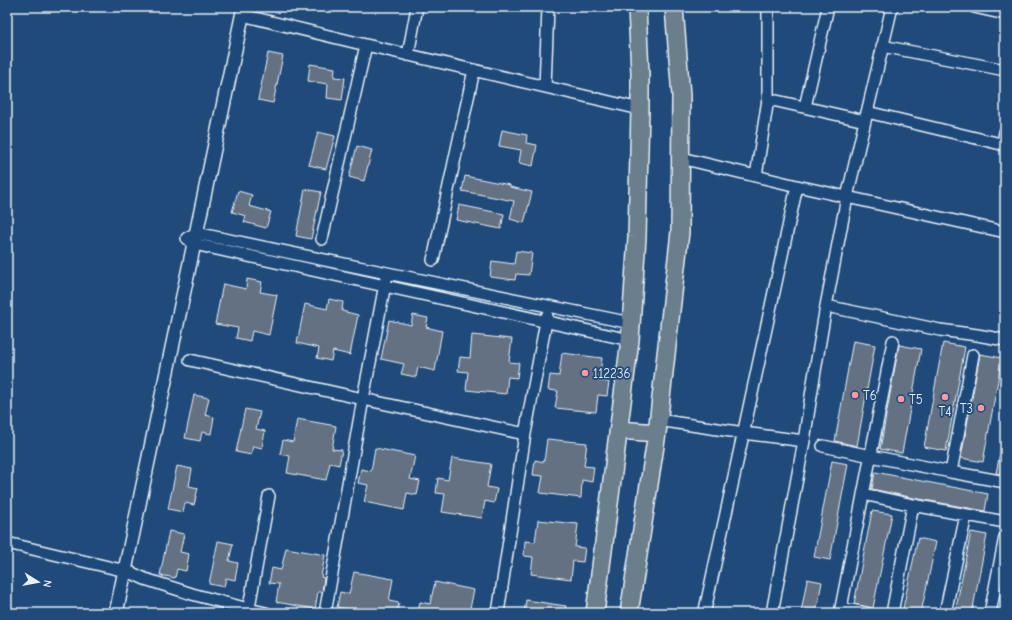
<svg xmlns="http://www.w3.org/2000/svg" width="1012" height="620" viewBox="0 0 1012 620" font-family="'Comic Neue',sans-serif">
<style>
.building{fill:#637182;stroke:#e8f1f8}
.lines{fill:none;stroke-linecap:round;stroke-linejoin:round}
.minor-casing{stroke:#e8f1f8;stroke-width:14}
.tertiary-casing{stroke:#e8f1f8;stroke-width:16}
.primary-casing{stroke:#e8f1f8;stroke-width:20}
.minor{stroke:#1f4a7a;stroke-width:11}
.tertiary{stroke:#1f4a7a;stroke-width:13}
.primary{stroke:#6b7e8b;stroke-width:17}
.poi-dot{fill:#ff9aa2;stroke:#1f4a7a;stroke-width:1.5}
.labels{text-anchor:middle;stroke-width:3.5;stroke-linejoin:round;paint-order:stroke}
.poi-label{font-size:13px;fill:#e8f1f8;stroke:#1f4a7a;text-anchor:start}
</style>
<rect width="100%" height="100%" fill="#1f4a7a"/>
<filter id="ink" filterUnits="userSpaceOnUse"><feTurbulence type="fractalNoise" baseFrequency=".025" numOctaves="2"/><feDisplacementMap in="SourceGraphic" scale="8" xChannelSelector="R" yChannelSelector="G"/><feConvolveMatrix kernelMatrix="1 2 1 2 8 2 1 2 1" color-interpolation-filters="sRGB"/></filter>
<g filter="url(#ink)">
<path class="building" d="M268,53L283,56L273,103L258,100Z
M310,64L335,68L334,77L345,78L342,100L327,98L328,84L308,81Z
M502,130L527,135L526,143L537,145L533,166L519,163L521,150L499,146Z
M318,132L335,136L326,169L309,165Z
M357,146L372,150L364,181L349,177Z
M465,176L510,185V187L532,192L524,223L510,219L514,201L462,191Z
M305,189L321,192L311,239L296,236Z
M238,191L252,195L249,206L271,212L266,228L244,222L246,216L232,212Z
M459,205L504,214L501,229L456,220Z
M516,251L532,253L529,275L516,274L515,280L490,277L492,261L514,264Z
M247,279L262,282L260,292L277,295L269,335L252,331L250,341L236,338L238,328L215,324L223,284L246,289Z
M329,299L343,302L342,311L358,315L350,355L333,351L331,361L317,358L319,348L297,343L305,304L327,309Z
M413,315L428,318L426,327L442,331L435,371L418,367L416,377L401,374L404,364L381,359L389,320L411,325Z
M472,335L512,339L509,362L519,363L517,378L508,377L506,394L466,390L468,372L458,371L460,357L470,358Z
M853,341L875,345L857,446L835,441Z
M943,343L965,347L946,451L924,447Z
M899,345L921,349L902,453L880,449Z
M562,353L602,358L599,381L609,382L607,396L598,395L596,412L555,408L558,391L548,390L550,375L559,376Z
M980,354L1002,358L983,462L961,458Z
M194,395L209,398L205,415L214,417L211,434L202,432L200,441L185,438Z
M245,409L260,412L256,429L265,431L262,448L253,446L251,455L236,452Z
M297,419L336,426L332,449L342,450L339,465L330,463L326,480L287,473L290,456L280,454L283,440L293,442Z
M547,439L587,443L584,466L594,467L592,482L582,480L581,498L540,493L543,476L533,475L535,460L544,462Z
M375,448L415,456L410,479L420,481L417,495L407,493L404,510L364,502L368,485L358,483L361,469L371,471Z
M1001,448L1005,449V475L996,473Z
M452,458L491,464L487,487L497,489L494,503L485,501L482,518L442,512L445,494L436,493L438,478L448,480Z
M832,461L848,464L830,560L814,557Z
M177,466L192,469L189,486L198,488L194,505L185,503L183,512L168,509Z
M875,472L988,494L985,511L914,498L872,489Z
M872,511L892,514L873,608L854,604Z
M538,520L578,524L575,547L585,548L583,562L573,561L571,579L531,574L533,557L524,556L525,541L535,542Z
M169,531L184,534L180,552L189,554L186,571L177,569L175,578L160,575Z
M971,532L987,535L972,613H955Z
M918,538L936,542L921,613H902Z
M218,541L233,544L229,561L238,563L235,580L226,578L224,587L209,584Z
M286,548L325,555L321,577L324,578L322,592H318L315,609L276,602L279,584L269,583L272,568L281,570Z
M354,572L393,579L389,601L399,603L397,613H346L347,609L337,607L340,592L349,594Z
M807,579L822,582L816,613H801Z
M435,582L474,590L469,613H418L420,602L430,604Z
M526,600L566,606L565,613H524Z"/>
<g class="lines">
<defs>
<path id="minor" d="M974,7L1005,14
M242,15L366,45L640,109
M882,46L1005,70
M408,55L417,7
M545,87L548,7
M768,99L865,121
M805,107L828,7
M867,112L1005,145
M1003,144L1005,132
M681,158L797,186L1005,232
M756,176L768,99V7
M322,239L366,45
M433,260L474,70
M826,306L940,330L977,335L1005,340
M630,340L194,244L187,238L196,233L387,273L631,323
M973,355L951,472L1005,482
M190,360L363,399L525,434
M658,420L744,433L804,441
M823,446L871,456L951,472
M863,494L913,505
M7,543L117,569L125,570L145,579L192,594L248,609L266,613
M841,608L865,613
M705,610L797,186
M248,613L269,496
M325,613L363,399L386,279
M498,613L525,434L547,316
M772,613L804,441L813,383L826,306L847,197L892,7
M840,613L893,341
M892,613L913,505L1005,522
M945,613L966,515
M990,613L1005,537"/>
<path id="tertiary" d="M116,613L244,7"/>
<path id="primary" d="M619,430L657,433
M595,613L630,340L637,237L640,109V73L637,7
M629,613L657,433L680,232L681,96L674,7"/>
</defs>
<use href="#minor" class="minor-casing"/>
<use href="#tertiary" class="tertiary-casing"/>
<use href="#primary" class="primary-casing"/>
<use href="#minor" class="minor"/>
<use href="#tertiary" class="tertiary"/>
<use href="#primary" class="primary"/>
</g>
</g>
<g class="poi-dot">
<circle cx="585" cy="373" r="4"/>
<circle cx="855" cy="395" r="4"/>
<circle cx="945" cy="397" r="4"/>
<circle cx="901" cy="399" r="4"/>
<circle cx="981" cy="408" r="4"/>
</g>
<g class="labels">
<g class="poi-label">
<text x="593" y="378">112236</text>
<text x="863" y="400">T6</text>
<text x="909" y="404">T5</text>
<text x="973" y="413" text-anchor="end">T3</text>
<text x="945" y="416" text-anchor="middle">T4</text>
</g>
</g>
<rect width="1012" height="620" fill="none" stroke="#1f4a7a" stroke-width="24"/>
<rect x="12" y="12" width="988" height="596" fill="none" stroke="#e8f1f8" stroke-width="1.5" filter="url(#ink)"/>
<g transform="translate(38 582) rotate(101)" stroke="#1f4a7a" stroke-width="3" paint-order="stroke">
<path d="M0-3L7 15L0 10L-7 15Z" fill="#e8f1f8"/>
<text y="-6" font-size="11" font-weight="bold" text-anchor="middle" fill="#e8f1f8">N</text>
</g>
</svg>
